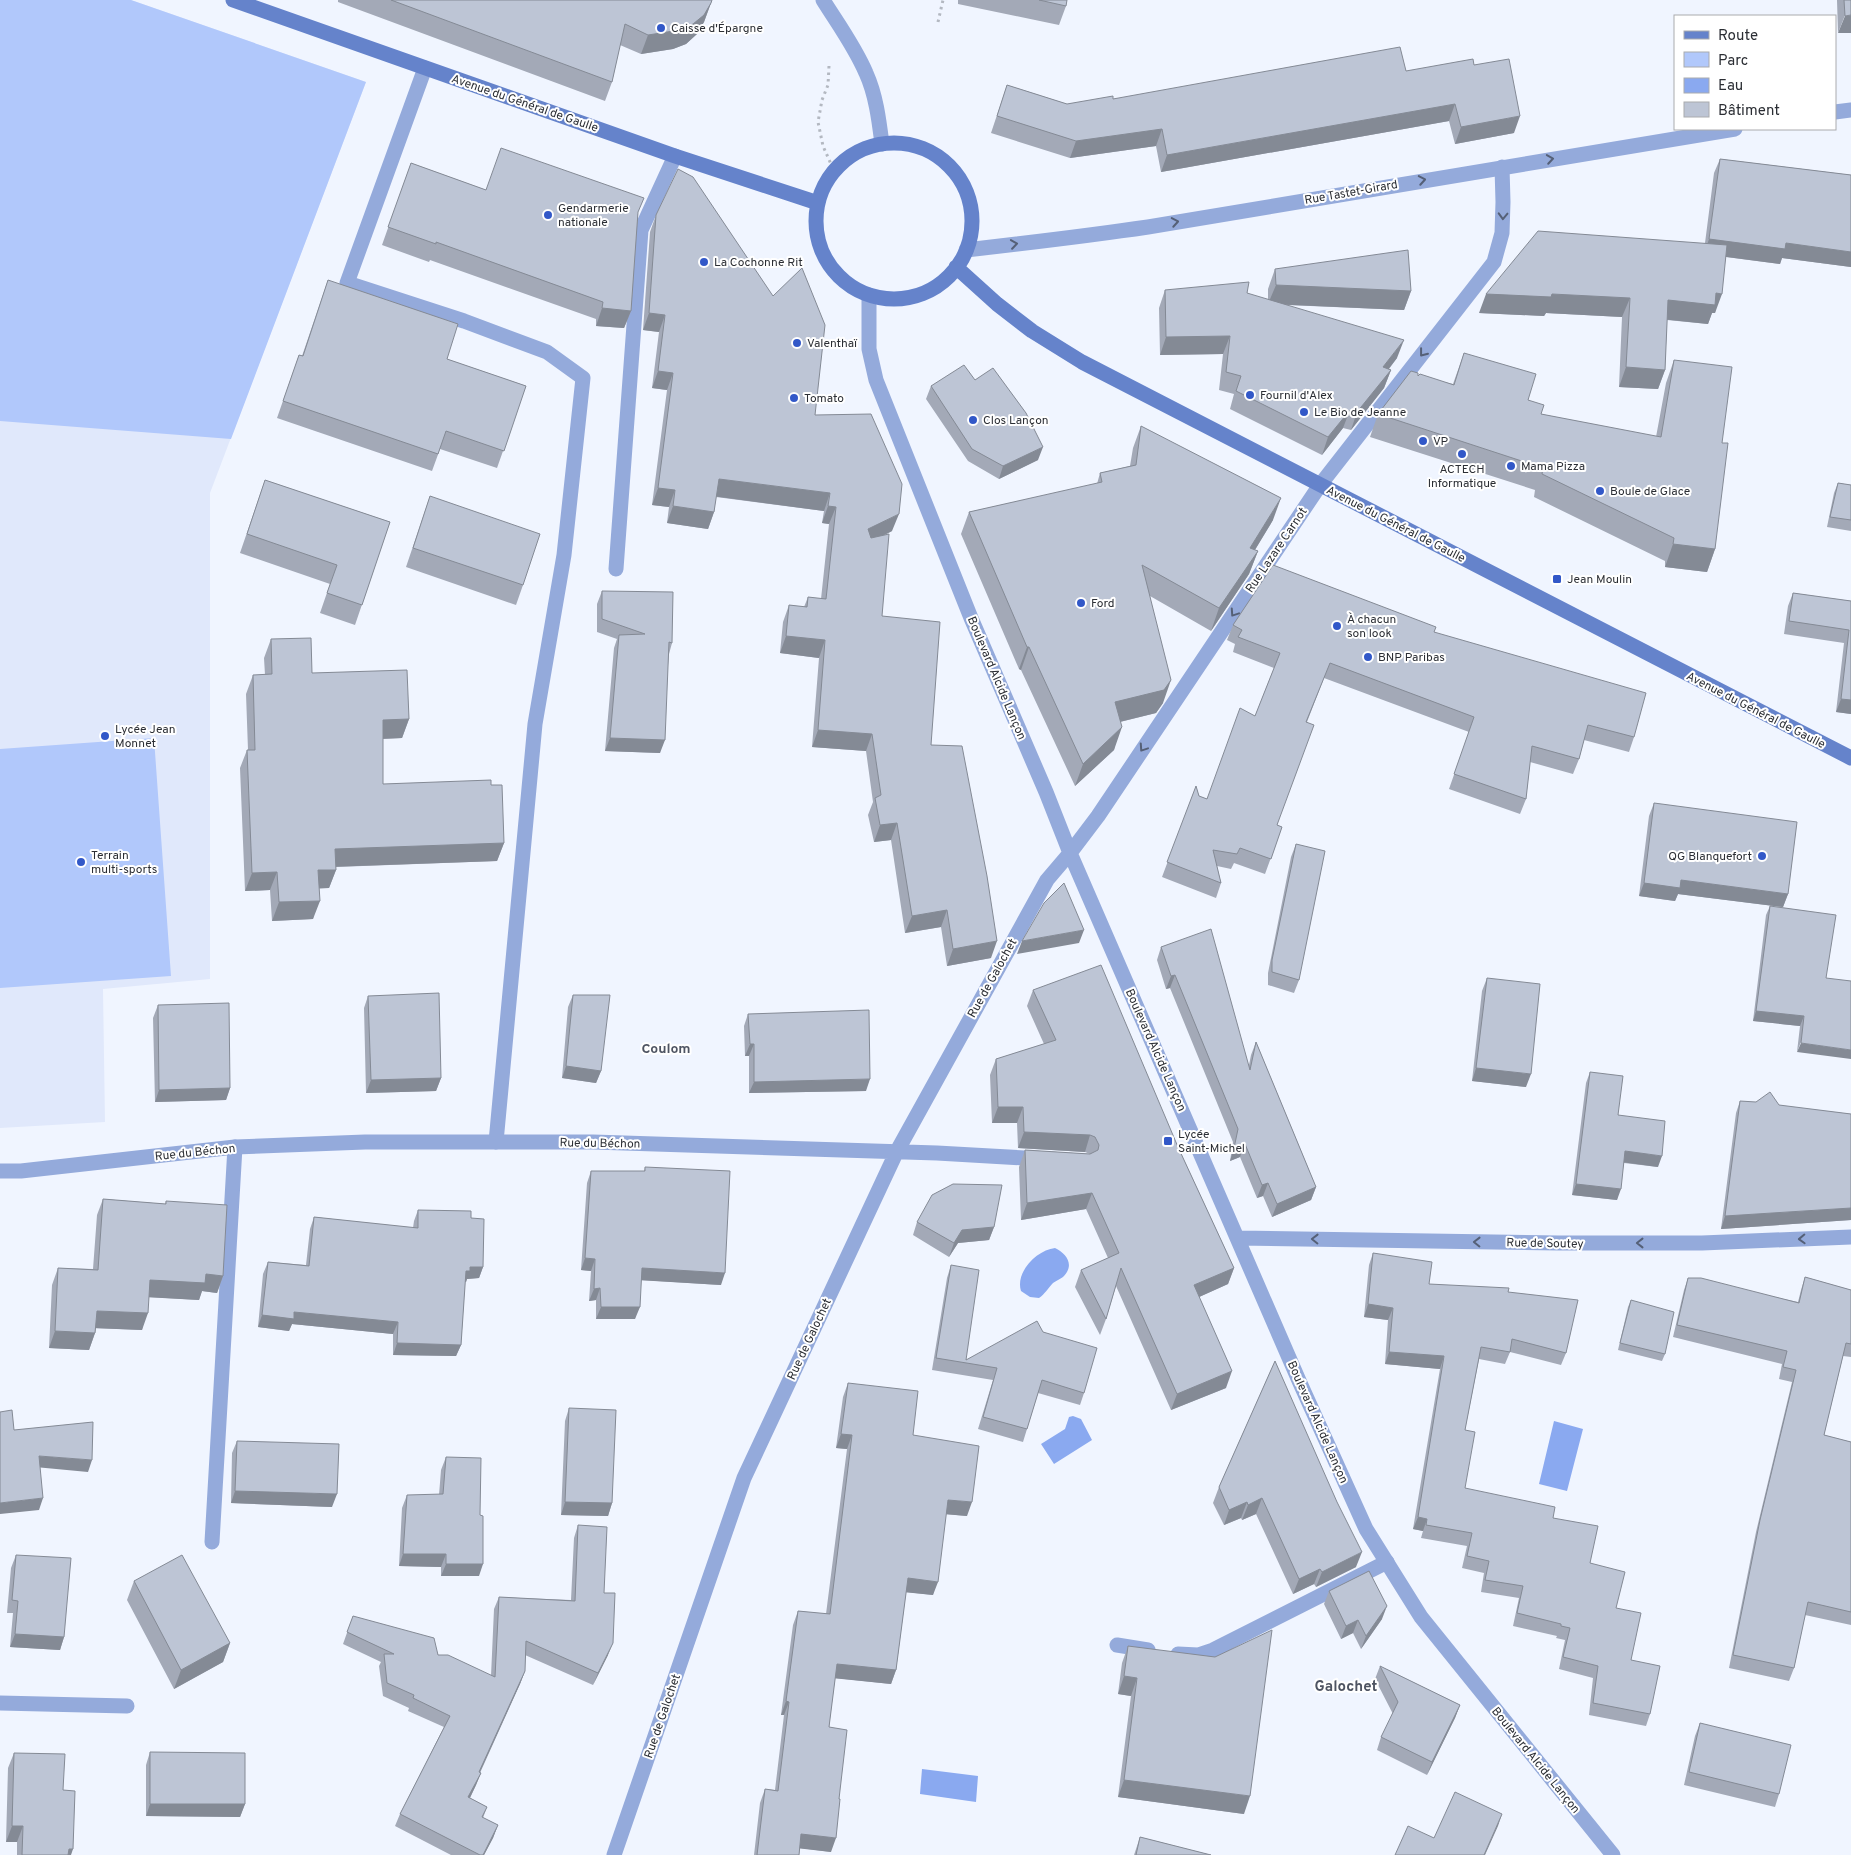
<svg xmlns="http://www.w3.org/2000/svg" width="1851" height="1855" viewBox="0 0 1851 1855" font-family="Overpass,sans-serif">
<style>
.built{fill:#e0e8fb}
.green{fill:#b1c8fb}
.water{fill:#8aa9f0}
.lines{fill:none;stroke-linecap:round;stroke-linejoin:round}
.path{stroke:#b3b8c1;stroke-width:3;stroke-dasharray:2.5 4;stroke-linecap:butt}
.lane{stroke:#94aadb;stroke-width:15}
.street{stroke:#94aadb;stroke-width:15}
.secondary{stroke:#6583cb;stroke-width:15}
.wall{fill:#a3a9b7}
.shaded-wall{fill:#848a95}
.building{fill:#bdc5d5;stroke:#848a95}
.oneway{stroke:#556077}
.poi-dot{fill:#3258c8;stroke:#fff;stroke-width:2}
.labels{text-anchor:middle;stroke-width:4;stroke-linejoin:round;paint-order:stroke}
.poi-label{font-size:12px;fill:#2b2e34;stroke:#fff;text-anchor:start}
.street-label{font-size:12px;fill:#2b2e34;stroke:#fff}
.neighbourhood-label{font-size:14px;font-weight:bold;fill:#4e5462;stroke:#fff}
.quarter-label{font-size:15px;font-weight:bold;fill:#4e5462;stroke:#fff}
</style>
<rect width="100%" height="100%" fill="#f0f5ff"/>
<path class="built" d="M0,0H131L366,82L210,493V979L103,989L105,1122L0,1128Z"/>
<path class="green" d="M0,0H131L366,82L231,439L0,421Z
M154,738L171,976L0,988V749Z"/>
<path class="water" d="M1055,1248C1067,1254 1075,1265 1063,1277C1060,1279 1056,1281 1053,1283C1048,1288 1045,1294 1039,1298L1030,1297L1021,1291C1015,1272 1037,1250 1055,1248Z
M1073,1416L1081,1419L1092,1440L1054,1464L1041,1444L1065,1429L1069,1417Z
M1554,1421L1583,1429L1567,1491L1539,1484Z
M922,1769L978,1776L976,1802L920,1794Z"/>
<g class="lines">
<path class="path" d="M938,22L943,0
M829,66L828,85L822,100L818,122L823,146L834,171"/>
<path class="lane" d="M425,68L347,283L464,321L547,352L583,378L564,555L535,724L496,1142
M616,569L641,230L675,156
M212,1542L235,1147
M1117,1645L1148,1650
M1178,1654L1198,1655L1213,1650L1387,1562
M0,1703L127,1706"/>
<path class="street" d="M823,0C838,24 855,47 866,73C876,95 879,120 882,144
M1835,112L1851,110
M966,250C1027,243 1087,236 1148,227L1735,129
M869,295V349L876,380L971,618L1046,792L1070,853L1300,1383L1366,1529L1421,1617L1613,1855
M0,1171H21L235,1147L365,1142H593L937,1153L1042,1159
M1238,1238L1559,1243H1702L1851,1237
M614,1855L744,1478L896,1153L1047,880L1070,853L1098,816L1320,485L1494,262L1502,233L1503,202L1502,167"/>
<path class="secondary" d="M233,0L675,156L818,203
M816 221a78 78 0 1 1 156 0a78 78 0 1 1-156 0Z
M956,267L997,304L1032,331L1082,362L1851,758"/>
</g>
<path class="wall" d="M338,0H712L704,22L697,34L686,44L673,49L641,54L620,45L612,82L605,101L338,2Z
M958,0H1067L1066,6L1059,25L958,4Z
M1837,0H1851L1838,33Z
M1474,65L1514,133L1455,144L1449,121L1161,172L1156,146L1070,158L991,133L1007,85L1067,104L1113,99Z
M1720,159L1851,175V267L1782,258L1780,264L1726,257L1715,313H1712L1708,324L1667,320L1665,370L1658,389L1619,387L1622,317L1546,313L1544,316L1479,313L1705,243L1714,173Z
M411,163L486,190L638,214L631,311L624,328L596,326V319L430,260L429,262L382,245Z
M656,215L815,415L892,531L883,536L882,616L931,745L991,958L947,966L941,927L905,933L891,840L874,842L868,815L873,802L866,751L812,747L819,658L780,653L783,622L789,605L804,607L808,597L821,599L829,524L822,523L824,511L716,497L714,512L708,529L667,523L669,507L652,505L667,390L652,388L659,332L643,330L650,232Z
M1275,269L1411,291L1404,310L1287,305L1397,358L1389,369L1391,370L1384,388L1351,430L1343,428L1322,455L1230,409L1234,394L1219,390L1223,354L1160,355L1159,308L1165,290L1268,300V289Z
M328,280L447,359L526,386L497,468L440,449L432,471L277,418L299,355L302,356Z
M1464,353L1528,400L1541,414L1656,437L1666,383L1674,360L1722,443L1715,549L1707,572L1665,567V561L1534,497L1535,490L1370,437L1378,414L1418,376L1453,384Z
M975,380L1038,460L999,479L968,461L926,399L931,386Z
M1141,426L1273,520L1255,550L1258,551L1249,574L1211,631L1150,596L1163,703L1156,713L1120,722L1114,750L1075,786L1021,670L1019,669L961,534L969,512L1097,484L1100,473L1130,466L1133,448Z
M265,480L390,522L355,625L320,613L330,584L240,553Z
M1838,483L1851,485V531L1827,527L1834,493Z
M430,496L523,585L516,605L406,567Z
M602,591L672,643L669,654L660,753L605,751L614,648L617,639L597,632V604Z
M1793,593L1851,601V714L1836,712L1844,643L1784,634L1788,606Z
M1233,625L1434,632L1634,737L1629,752L1584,740L1579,759L1573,774L1530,762L1526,799L1520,814L1449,789L1469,732L1324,678L1307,722L1277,825L1282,827L1265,874L1234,863L1231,869L1217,866L1221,883L1216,898L1162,877L1196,786L1199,796L1207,799L1255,716L1274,668L1233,652L1235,644L1227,640Z
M271,639L312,673L409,719L402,738L383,739V784L504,843L497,861L336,867V870L329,888H319L313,919L272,921L270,890L245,891L240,768L247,750H248L246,694L253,675H265L264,658Z
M1654,803L1788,894L1783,907L1678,894L1675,901L1639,896L1649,816Z
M1296,844L1299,980L1294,993L1268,985V973L1291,857Z
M1770,906L1826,978L1797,1052L1800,1026L1753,1021L1766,915Z
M1161,947L1249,1065L1251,1055L1256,1042L1316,1187L1311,1200L1272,1217L1263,1196L1257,1198L1240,1157L1230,1161L1233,1142L1170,988L1166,989L1157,960Z
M1487,978L1526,1087L1472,1081L1482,991Z
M1033,990L1178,1147L1234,1268L1228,1284L1199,1297L1226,1388L1171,1410L1116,1286L1106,1319L1100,1335L1075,1287L1081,1270L1108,1258L1086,1209L1021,1220L1019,1167L1025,1150L1090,1154L1085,1152L1018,1148L1017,1123H992L990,1075L996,1059L1044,1044L1027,1006Z
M573,995L601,1071L596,1083L562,1078L568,1007Z
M368,996L441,1078L436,1091L366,1093L364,1008Z
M158,1005L230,1088L226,1100L155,1102L153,1018Z
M748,1014L866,1091L749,1093V1056H745L744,1026Z
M1590,1072L1618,1115L1658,1167L1624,1163L1617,1200L1572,1195L1586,1083Z
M1740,1101L1851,1114V1220L1721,1229L1736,1113Z
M645,1167L721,1285L641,1280L635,1319H596V1300L589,1301L591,1271L581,1270L587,1183L591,1171H644Z
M103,1199L165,1204L166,1201L223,1276L217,1293L202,1291L199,1300L149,1297L142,1330L96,1328L95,1333L89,1350L49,1348L52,1285L58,1268L93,1269L97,1215Z
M418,1210L471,1218L483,1267L479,1278L467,1279L466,1282H465L461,1345L456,1356L393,1355V1334L292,1324L289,1331L258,1327L263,1274L268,1262L306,1265L310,1229L314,1217L413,1228L414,1221Z
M917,1222L994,1227L989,1240L958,1243L949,1257L913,1235Z
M1373,1253L1429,1284L1508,1292L1566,1353L1561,1365L1510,1352L1505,1364L1479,1359L1465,1430V1488L1553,1518L1590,1563L1616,1608L1631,1660L1650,1714L1646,1726L1589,1715L1593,1678L1559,1669L1565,1640L1556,1638L1557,1636L1513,1626L1519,1598L1481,1592L1484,1573L1462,1568L1467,1546L1421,1538L1423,1531L1413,1529L1440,1369L1385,1364L1388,1320L1364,1317L1369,1265Z
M951,1265L966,1360L1043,1332L1084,1393L1080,1405L1038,1393L1023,1442L978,1429L993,1380L932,1370L947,1278Z
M1805,1277L1851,1290V1357L1843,1356L1824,1435L1851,1442V1625L1805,1615L1794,1668L1789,1681L1729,1668L1756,1532L1792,1382L1779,1379L1782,1364L1673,1337L1684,1290L1688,1278L1798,1302L1801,1290Z
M1631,1300L1665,1354L1662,1361L1618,1350L1628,1307Z
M1275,1361L1356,1567L1316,1587L1314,1584L1293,1594L1256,1514L1242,1520L1241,1518L1224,1525L1213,1503L1219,1487Z
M848,1383L913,1435L967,1516L946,1514L933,1595L906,1592L896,1670L891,1684L835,1678L829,1727L831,1852L800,1848L799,1855H754L760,1803L765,1789L775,1790L784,1715H781L793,1625L798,1611L826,1614L847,1449L836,1448L843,1397Z
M569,1408L612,1503L608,1516L561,1515L565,1421Z
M237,1441L332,1507L231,1503L232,1453Z
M446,1457L479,1576H441V1567L399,1566L402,1508L407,1495H439L441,1470Z
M578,1525L604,1593L608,1655L593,1685L525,1655V1671L520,1684L480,1773H481L476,1785L470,1798L487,1807L483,1818L498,1825L493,1838L484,1855H451L395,1826L400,1814L444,1727L408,1711L409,1708L383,1696L379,1666L381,1662L343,1644L353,1616L438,1655L491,1676L494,1609L499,1597L571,1600L574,1538Z
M16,1555L64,1637L60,1650L10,1647L13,1613H7L11,1568Z
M134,1581L230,1643L223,1662L174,1689L127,1600Z
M1329,1591L1382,1619L1361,1649L1353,1633L1341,1639L1324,1604Z
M1128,1646L1244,1814L1118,1797L1131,1696L1118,1694L1122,1663Z
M1380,1666L1460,1705L1455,1718L1427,1775L1377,1750L1381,1737L1393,1714L1375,1679Z
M1700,1723L1779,1794L1775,1807L1684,1785L1695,1736Z
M150,1752L245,1804L240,1817L146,1816V1765Z
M14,1753L63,1790L71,1855H17V1842H6L8,1768Z
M1140,1837L1211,1855H1134Z"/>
<path class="shaded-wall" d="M711,3L704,22L697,34L686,44L673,49L641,54L648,35Z
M1851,15V33H1838L1845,16Z
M1455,104L1449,121L1161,172L1167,155Z
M1520,116L1514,133L1455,144L1461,127Z
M1162,129L1156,146L1070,158L1076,141Z
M1709,239L1786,243L1851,252V267L1782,258L1780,264L1704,254Z
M1276,285L1411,291L1404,310L1268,304Z
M1716,293L1722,294L1715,313H1712L1708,324L1661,319L1668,300Z
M1486,294H1552L1630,298L1622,317L1546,313L1544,316L1479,313Z
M602,308L631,311L624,328L596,326Z
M649,313L665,315L659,332L643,330Z
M1230,336L1223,354L1160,355L1166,337Z
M1404,340L1397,358L1376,385L1383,367Z
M1626,367L1665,370L1658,389L1619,387Z
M1391,370L1384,388L1351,430L1357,412Z
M658,371L673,373L667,390L652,388Z
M1350,410L1343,428L1322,455L1328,437Z
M1043,447L1038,460L999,479L1003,466Z
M719,479L830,493L824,511L712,496Z
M658,488L675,490L669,507L652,505Z
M1281,498L1273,520L1242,571L1250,548Z
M673,506L714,512L708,529L667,523Z
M828,506L836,507L829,524L822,523Z
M899,514L892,531L862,546L868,529Z
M1673,544L1715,549L1707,572L1665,567Z
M1258,551L1249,574L1211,631L1219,608Z
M786,636L825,640L819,658L780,653Z
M1027,647H1029L1021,670L1019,669Z
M1171,680L1163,703L1156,713L1107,725L1115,702Z
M1841,699L1851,700V714L1836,712Z
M409,719L402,738L377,739L383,720Z
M1122,727L1114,750L1075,786L1083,764Z
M818,730L872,734L866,751L812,747Z
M610,738L665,740L660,753L605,751Z
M897,823L891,840L874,842L880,825Z
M504,843L497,861L328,867L335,849Z
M318,870H336L329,888L311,889Z
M277,872L270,890L245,891L252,873Z
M1681,880L1788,894L1783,907L1678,894L1675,901L1639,896L1644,883Z
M320,901L313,919L272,921L279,902Z
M947,910L941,927L905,933L912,916Z
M1084,930L1079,943L1017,954L1022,941Z
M997,941L991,958L947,966L953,949Z
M1175,975L1170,988L1166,989L1171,976Z
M1756,1011L1804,1016L1800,1026L1753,1021Z
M1801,1043L1851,1050V1059L1797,1052Z
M750,1044H754L749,1056H745Z
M566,1066L601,1071L596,1083L562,1078Z
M1476,1068L1531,1074L1526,1087L1472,1081Z
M441,1078L436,1091L366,1093L371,1080Z
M870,1079L866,1091L749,1093L754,1082Z
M230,1088L226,1100L155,1102L159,1090Z
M998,1107H1023L1017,1123H992Z
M1024,1132L1090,1135L1085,1152L1018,1148Z
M1245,1144L1240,1157L1230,1161L1234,1148Z
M1625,1151L1662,1156L1658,1167L1621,1162Z
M1268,1183L1263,1196L1257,1198L1262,1185Z
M1576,1184L1621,1189L1617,1200L1572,1195Z
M1316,1187L1311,1200L1272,1217L1277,1204Z
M1092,1193L1086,1209L1021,1220L1027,1203Z
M1851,1208V1220L1721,1229L1725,1216Z
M994,1227L989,1240L958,1243L949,1257L954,1243L962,1230Z
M585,1258L595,1259L591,1271L581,1270Z
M470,1267H483L479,1278L467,1279L466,1282H461L466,1271Z
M642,1268L725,1273L721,1285L637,1280Z
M1234,1268L1228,1284L1188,1302L1194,1285Z
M206,1274L223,1276L217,1293L202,1291L199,1300L144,1297L150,1280Z
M600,1288L596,1300L589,1301L594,1289Z
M1368,1304L1393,1308L1388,1320L1364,1317Z
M601,1307H640L635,1319H596Z
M97,1311L148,1313L142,1330L91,1328Z
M294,1312L398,1322L393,1334L292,1324L289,1331L258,1327L262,1315Z
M55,1331L95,1333L89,1350L49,1348Z
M397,1343L461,1345L456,1356L393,1355Z
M1389,1352L1444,1356L1440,1369L1385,1364Z
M1232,1371L1226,1388L1171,1410L1177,1394Z
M841,1434L852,1435L847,1449L836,1448Z
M39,1456L92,1460L88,1472L35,1467Z
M235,1491L337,1494L332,1507L231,1503Z
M43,1498L39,1510L0,1514V1503Z
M1262,1498L1256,1514L1242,1520L1248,1505Z
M948,1500L972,1502L967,1516L943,1514Z
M565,1502L612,1503L608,1516L561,1515Z
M1247,1502L1241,1518L1224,1525L1229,1510Z
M1418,1517L1427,1519L1423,1531L1413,1529Z
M1362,1552L1356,1567L1316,1587L1322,1572Z
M403,1554H446L441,1567L399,1566Z
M446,1564H483L479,1576H441Z
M1320,1569L1314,1584L1293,1594L1299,1579Z
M908,1578L938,1582L933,1595L903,1592Z
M1387,1606L1382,1619L1361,1649L1366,1636Z
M1358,1620L1353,1633L1341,1639L1346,1626Z
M15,1634L64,1637L60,1650L10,1647Z
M230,1643L223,1662L174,1689L181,1670Z
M613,1643L608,1655L593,1685L598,1673Z
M837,1664L896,1670L891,1684L832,1678Z
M525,1671L520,1684L474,1785L479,1772Z
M1124,1676L1137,1678L1131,1696L1118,1694Z
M786,1701L789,1702L784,1715H781Z
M1460,1705L1455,1718L1427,1775L1432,1762Z
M481,1773L476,1785L464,1810L468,1797Z
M1124,1780L1250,1796L1244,1814L1118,1797Z
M150,1804H245L240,1817L146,1816Z
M1502,1814L1498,1826L1485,1855H1484Z
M498,1825L493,1838L484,1855H483Z
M12,1826H23L17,1842H6Z
M801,1834L836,1838L831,1852L796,1848Z
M69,1849H73L71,1855H66Z"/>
<path class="building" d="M391,0H712L711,3L704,15L693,24L680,30L648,35L625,24L612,82Z
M1039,0H1067L1066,6Z
M1844,0H1851V15L1845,16Z
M1400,47L1406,71L1473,59L1474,65L1509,59L1520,116L1461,127L1455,104L1167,155L1162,129L1076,141L997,116L1007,85L1067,104L1113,96V99Z
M501,148L644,198L638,212L631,311L602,308L603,302L436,242V244L388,227L411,163L486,190Z
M1720,159L1851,175V252L1786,243L1785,249L1709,239Z
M678,169L693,177L773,296L802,268L825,325L815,415L871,414L902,484L899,514L868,529L871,538L889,534L882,616L940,622L931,745L962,746L987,876L997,941L953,949L947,910L912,916L897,823L880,825L875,798L881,795L872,734L818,730L825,640L786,636L789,605L807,607L808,597L826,599L836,507L828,506L830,493L719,479L714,512L673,506L675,490L658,488L673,373L658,371L665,315L649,313L656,215Z
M1538,231L1727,245L1722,294L1716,293L1715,305L1668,300L1665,370L1626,367L1630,298L1552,294L1551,297L1486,294Z
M1408,250L1411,291L1276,285L1275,269Z
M328,280L458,324L447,359L526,386L504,451L446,431L438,454L283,401L299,355L303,356Z
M1249,282L1247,293L1404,340L1383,367L1391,370L1357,412L1350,410L1328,437L1236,391L1241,376L1226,372L1230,336L1166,337L1165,290Z
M1464,353L1536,374L1528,400L1544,405L1541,414L1661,437L1674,360L1732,367L1722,443H1728L1715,549L1673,544L1674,538L1542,474L1543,468L1378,414L1411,371L1418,373V376L1420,374L1454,385Z
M964,365L975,380L993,368L1026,413L1043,447L1003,466L972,449L931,386Z
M1141,426L1281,498L1250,548L1258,551L1219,608L1142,565L1171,680L1164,690L1115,702L1122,727L1083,764L1029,647H1027L969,512L1102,482L1100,473L1136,465Z
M265,480L390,522L362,605L327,593L337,565L247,534Z
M1838,483L1851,485V520L1830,517Z
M430,496L540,534L523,585L413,548Z
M1273,565L1436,627L1434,632L1646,693L1634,737L1588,725L1579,759L1532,746L1526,799L1454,774L1474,717L1330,663L1306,722L1314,725L1277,825L1282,827L1271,859L1240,848L1237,854L1213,850L1221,883L1167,862L1196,786L1199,796L1207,799L1240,708L1255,716L1280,653L1238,637L1242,630L1233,625Z
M602,591L673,592L672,643L669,642L665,740L610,738L619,635L645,634L602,619Z
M1793,593L1851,601V700L1841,699L1849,630L1789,621Z
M311,638L312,673L407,670L409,719L383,720V784L491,780V785H502L504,843L335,849L336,870H318L320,901L279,902L277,872L252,873L247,750H255L253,675L272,674L271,639Z
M1654,803L1797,822L1788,894L1681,880L1680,888L1644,883Z
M1296,844L1325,851L1299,980L1272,972V960Z
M1064,883L1084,930L1022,941L1044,903Z
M1770,906L1836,915L1826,978L1851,981V1050L1801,1043L1804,1016L1756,1011Z
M1211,929L1250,1070L1256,1042L1316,1187L1277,1204L1268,1183L1262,1185L1245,1144L1234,1148L1238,1129L1175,975L1171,976L1161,947Z
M1101,965L1178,1147L1234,1268L1194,1285L1232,1371L1177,1394L1121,1268L1106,1319L1081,1270L1119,1253L1092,1193L1027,1203L1025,1150L1090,1154L1098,1150L1099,1145L1095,1137L1090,1135L1024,1132L1023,1107H998L996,1059L1056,1040L1033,990Z
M1487,978L1540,984L1531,1074L1476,1068Z
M439,993L441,1078L371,1080L368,996Z
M573,995H610L601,1071L566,1066Z
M229,1003L230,1088L159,1090L158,1005Z
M869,1010L870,1079L754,1082V1044H750L748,1014Z
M1590,1072L1623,1076L1618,1115L1665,1121L1662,1156L1625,1151L1621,1189L1576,1184Z
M1770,1092L1779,1105L1851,1114V1208L1725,1216L1740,1101L1756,1102Z
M645,1167L730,1171L725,1273L642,1268L640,1307H601L600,1288L594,1289L595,1259L585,1258L591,1171H645Z
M953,1184L1002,1185L994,1227L962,1230L954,1243L917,1222L932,1195Z
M103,1199L166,1204V1201L227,1205L223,1276L206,1274L205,1283L150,1280L148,1313L97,1311L95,1333L55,1331L58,1268L98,1270Z
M418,1210L471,1211V1218L484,1219L483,1267H470V1271H466L461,1345L397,1343L398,1322L294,1312V1319L262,1315L268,1262L309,1266L314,1217L418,1228Z
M1373,1253L1432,1262L1429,1284L1509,1288L1508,1292L1578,1300L1566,1353L1512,1339L1510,1352L1481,1347L1465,1430L1475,1432L1465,1488L1555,1507L1553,1518L1598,1526L1590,1563L1625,1572L1616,1608L1641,1613L1631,1660L1660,1666L1650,1714L1593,1703L1598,1666L1563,1657L1570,1628L1561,1626V1624L1517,1613L1523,1586L1485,1580L1489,1561L1467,1556L1472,1533L1426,1525L1427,1519L1418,1517L1444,1356L1389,1352L1393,1308L1368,1304Z
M951,1265L979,1270L966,1360L1037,1321L1043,1332L1097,1348L1084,1393L1042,1380L1027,1429L983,1417L997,1368L936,1358Z
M1805,1277L1851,1290V1344L1846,1343L1824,1435L1851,1442V1612L1808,1602L1794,1668L1733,1655L1760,1520L1796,1370L1783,1367L1787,1351L1677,1325L1688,1278H1701L1799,1303Z
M1631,1300L1674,1312L1665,1354L1620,1343Z
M1275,1361L1337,1502L1362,1552L1322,1572L1320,1569L1299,1579L1262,1498L1248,1505L1247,1502L1229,1510L1219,1487Z
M848,1383L918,1391L913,1435L979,1446L972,1502L948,1500L938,1582L908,1578L896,1670L837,1664L829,1727L847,1730L839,1799H840L836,1838L801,1834L799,1855H757L765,1789L778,1791L789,1702L786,1701L798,1611L830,1614L852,1435L841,1434Z
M569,1408L616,1410L612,1503L565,1502Z
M12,1410L14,1430L93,1422L92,1460L39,1456L43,1498L0,1503V1412Z
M237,1441L339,1444L337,1494L235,1491Z
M446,1457L481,1458L480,1515L483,1516V1564H446V1554H403L407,1495L443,1494Z
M578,1525L607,1527L604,1593H615L613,1643L598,1673L526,1641L525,1671L479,1772L481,1773L468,1797L487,1807L482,1817L498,1825L483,1855H480L400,1814L450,1716L413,1698L414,1695L387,1683L384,1654H394L347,1632L353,1616L434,1638L438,1655H448L495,1677L499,1597L575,1601Z
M16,1555L71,1558L64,1637L15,1634L18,1601L12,1600Z
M182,1555L230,1643L181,1670L134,1581Z
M1369,1571L1387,1606L1366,1636L1358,1620L1346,1626L1329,1591Z
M1272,1630L1250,1796L1124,1780L1137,1678L1124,1676L1128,1646L1215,1657Z
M1380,1666L1460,1705L1432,1762L1381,1737L1398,1702Z
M1700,1723L1791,1745L1779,1794L1689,1772Z
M150,1752L245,1753V1804H150Z
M14,1753L65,1754L63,1790L75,1791L73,1849H69L68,1855H22L23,1826H12Z
M1455,1792L1502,1814L1484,1855H1395L1408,1826L1434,1838Z
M1140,1837L1211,1855H1136Z"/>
<defs><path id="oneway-chevron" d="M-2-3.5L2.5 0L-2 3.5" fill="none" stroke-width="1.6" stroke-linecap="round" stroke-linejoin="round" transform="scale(1.25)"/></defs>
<g class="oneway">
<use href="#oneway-chevron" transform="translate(1550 159) rotate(-9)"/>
<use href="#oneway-chevron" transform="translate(1422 180) rotate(-10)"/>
<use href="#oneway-chevron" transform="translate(1503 216) rotate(92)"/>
<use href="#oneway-chevron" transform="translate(1175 222) rotate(-10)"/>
<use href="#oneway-chevron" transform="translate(1014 244) rotate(-8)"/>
<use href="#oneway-chevron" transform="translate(1423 353) rotate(128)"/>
<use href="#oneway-chevron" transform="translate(1234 613) rotate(124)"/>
<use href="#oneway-chevron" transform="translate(1143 748) rotate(124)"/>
<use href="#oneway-chevron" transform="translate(1315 1239) rotate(-179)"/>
<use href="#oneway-chevron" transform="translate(1802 1239) rotate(178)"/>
<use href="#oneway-chevron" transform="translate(1477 1242) rotate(-179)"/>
<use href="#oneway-chevron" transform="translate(1640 1243) rotate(180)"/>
</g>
<g class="poi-dot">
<circle cx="661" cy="28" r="5"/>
<circle cx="548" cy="215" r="5"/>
<circle cx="704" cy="262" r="5"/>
<circle cx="797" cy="343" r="5"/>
<circle cx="1250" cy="395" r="5"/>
<circle cx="794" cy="398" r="5"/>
<circle cx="1304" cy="412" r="5"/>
<circle cx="973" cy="420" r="5"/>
<circle cx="1423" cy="441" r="5"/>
<circle cx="1462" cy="454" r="5"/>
<circle cx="1511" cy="466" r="5"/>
<circle cx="1600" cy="491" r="5"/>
<rect x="1552" y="574" width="10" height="10" rx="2.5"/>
<circle cx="1081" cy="603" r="5"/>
<circle cx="1337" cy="626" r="5"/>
<circle cx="1368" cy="657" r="5"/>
<circle cx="105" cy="736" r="5"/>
<circle cx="1762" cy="856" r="5"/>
<circle cx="81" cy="862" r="5"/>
<rect x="1163" y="1136" width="10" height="10" rx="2.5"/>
</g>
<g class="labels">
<g class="poi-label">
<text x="671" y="32">Caisse d'Épargne</text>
<text x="558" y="212">Gendarmerie<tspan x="558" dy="14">nationale</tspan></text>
<text x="714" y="266">La Cochonne Rit</text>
<text x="807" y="347">Valenthaï</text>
<text x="1260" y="399">Fournil d'Alex</text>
<text x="804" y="402">Tomato</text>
<text x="1314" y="416">Le Bio de Jeanne</text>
<text x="983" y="424">Clos Lançon</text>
<text x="1433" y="445">VP</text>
<text x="1521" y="470">Mama Pizza</text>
<text x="1462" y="473" text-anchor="middle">ACTECH<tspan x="1462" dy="14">Informatique</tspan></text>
<text x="1610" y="495">Boule de Glace</text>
<text x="1567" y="583">Jean Moulin</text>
<text x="1091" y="607">Ford</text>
<text x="1347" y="623">À chacun<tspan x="1347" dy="14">son look</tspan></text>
<text x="1378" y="661">BNP Paribas</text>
<text x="115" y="733">Lycée Jean<tspan x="115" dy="14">Monnet</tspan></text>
<text x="91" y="859">Terrain<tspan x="91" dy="14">multi-sports</tspan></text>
<text x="1752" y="860" text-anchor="end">QG Blanquefort</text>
<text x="1178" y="1138">Lycée<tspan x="1178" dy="14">Saint-Michel</tspan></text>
</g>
<g class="street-label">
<text transform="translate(525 103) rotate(19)" y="4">Avenue du Général de Gaulle</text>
<text transform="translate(1351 192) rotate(-10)" y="4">Rue Tastet-Girard</text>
<text transform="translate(1396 524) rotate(27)" y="4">Avenue du Général de Gaulle</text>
<text transform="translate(1276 550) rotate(-56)" y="4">Rue Lazare Carnot</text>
<text transform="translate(997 678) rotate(67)" y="4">Boulevard Alcide Lançon</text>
<text transform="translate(1756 710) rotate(27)" y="4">Avenue du Général de Gaulle</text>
<text transform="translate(992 978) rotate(-61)" y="4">Rue de Galochet</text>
<text transform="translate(1156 1050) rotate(66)" y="4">Boulevard Alcide Lançon</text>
<text transform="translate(600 1143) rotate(1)" y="4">Rue du Béchon</text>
<text transform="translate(195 1152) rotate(-6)" y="4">Rue du Béchon</text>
<text transform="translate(1545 1243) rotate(1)" y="4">Rue de Soutey</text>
<text transform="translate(809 1339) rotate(-65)" y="4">Rue de Galochet</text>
<text transform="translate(1318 1422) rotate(66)" y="4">Boulevard Alcide Lançon</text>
<text transform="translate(662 1716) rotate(-71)" y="4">Rue de Galochet</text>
<text transform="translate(1536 1760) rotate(51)" y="4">Boulevard Alcide Lançon</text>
</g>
<g class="neighbourhood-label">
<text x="666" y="1053">Coulom</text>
</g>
<g class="quarter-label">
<text x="1346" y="1691">Galochet</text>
</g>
</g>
<rect x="1674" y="15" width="162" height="115" fill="#ffffff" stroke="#aaabae"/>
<rect x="1684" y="31" width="25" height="8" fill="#6583cb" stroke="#aaabae"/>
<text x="1718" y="40" font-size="15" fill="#2b2e34">Route</text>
<rect x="1684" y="52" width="25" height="15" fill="#b1c8fb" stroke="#aaabae"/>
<text x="1718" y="65" font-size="15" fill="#2b2e34">Parc</text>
<rect x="1684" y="78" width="25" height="15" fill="#8aa9f0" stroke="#aaabae"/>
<text x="1718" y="90" font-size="15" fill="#2b2e34">Eau</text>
<rect x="1684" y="102" width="25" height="15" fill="#bdc5d5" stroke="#aaabae"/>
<text x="1718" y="115" font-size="15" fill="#2b2e34">Bâtiment</text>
</svg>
